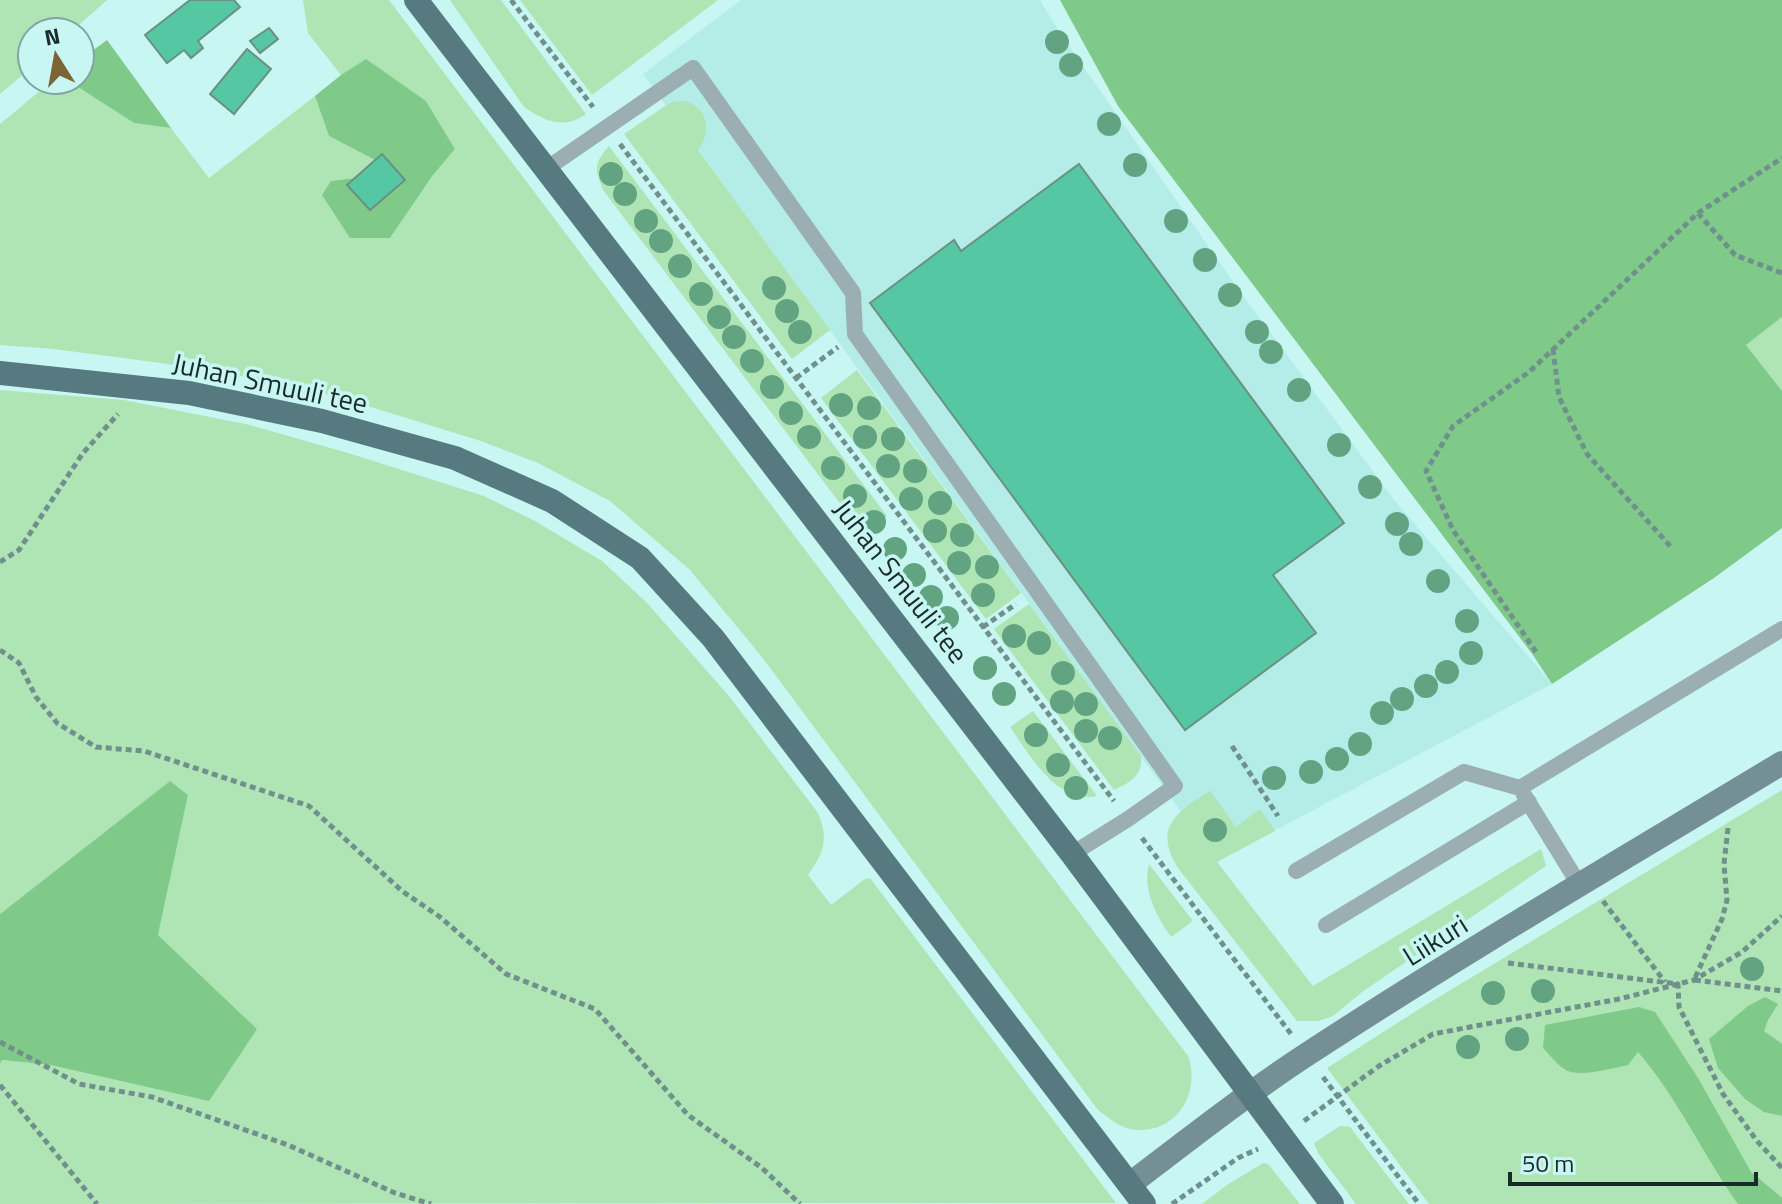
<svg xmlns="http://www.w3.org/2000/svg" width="1782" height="1204" viewBox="0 0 1782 1204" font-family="'Titillium Web',sans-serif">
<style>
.built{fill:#b4ece8}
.green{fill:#afe4b5}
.forest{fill:#7fc989}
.building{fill:#55c8a3;stroke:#6b9182;stroke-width:2}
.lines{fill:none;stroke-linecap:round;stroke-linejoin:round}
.path{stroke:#70908e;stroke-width:5;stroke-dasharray:6 4;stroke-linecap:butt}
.lane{stroke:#9baeb2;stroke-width:16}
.secondary{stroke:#748f95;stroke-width:24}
.primary{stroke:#577a81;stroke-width:24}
.tree{fill:#62a482}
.labels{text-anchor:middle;stroke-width:7;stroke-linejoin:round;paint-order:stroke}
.street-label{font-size:28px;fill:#182a29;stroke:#c8f6f3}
</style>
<rect width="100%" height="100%" fill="#c8f6f3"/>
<path class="built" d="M741,0H1040L1060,33L1238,289L1395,501L1552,684L1217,861L643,74Z"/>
<path class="green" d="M0,0H107L71,32H32V67L0,94Z
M303,0H389L1188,1056C1202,1094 1174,1137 1131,1129C1118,1127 1108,1117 1098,1110L762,657L690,570L610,501L538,463L481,441L361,404L278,382L161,363L54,349L0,345V124L53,80H67L134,123L171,128L209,178L315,96L329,136L375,160L355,178L331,181L390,238L433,175L455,149L426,101L366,60L341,75L308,33Z
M450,0H501L586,114C564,130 544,121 524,107Z
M520,0H718L592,95Z
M685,101C709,109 711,131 698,150L830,330L792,359L624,134L665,106L672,102Z
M609,146L887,516L863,534L603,190C595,170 593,164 609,146Z
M1782,317V391L1746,345Z
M857,370L1021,593L986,619L821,398Z
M0,390L124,400L250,425L348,453L484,496L535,521L602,561L647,603L729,696L818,813C829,839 824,853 808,875L831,905L865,879L870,878L1116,1203L0,1204V1064L2,1060L51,1065L257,1029L158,935L188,795L170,781L0,914Z
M1029,604L1141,756C1143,775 1130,783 1114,790L994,629Z
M1033,711L1097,796C1056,804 1030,755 1010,727Z
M1782,790V1204H1429L1327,1068L1424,1006Z
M1210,791L1236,827L1260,809L1275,831L1217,862L1313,986L1541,849L1546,866L1362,992L1333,1016L1318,1021H1297L1178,868C1174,861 1169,852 1168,844C1163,817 1192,803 1210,791Z
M1149,864L1193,921L1171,937C1157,916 1142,890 1149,864Z
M1340,1126L1350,1127L1409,1204H1356L1318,1153L1314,1143Z
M1263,1163L1268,1164L1300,1204H1202L1227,1185Z"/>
<path class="forest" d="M1060,0H1782V317L1746,345L1782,391V528L1714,578L1552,684L1533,655L1118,106Z
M107,40L171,128L134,123L67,80H80V60Z
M366,59L426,101L455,149L433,175L390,238H350L322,195L331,181L355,178L348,185L370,210L405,180L383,154L375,160L329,136L315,96L341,75Z
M170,781L188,795L158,935L257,1029L209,1101L51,1065L2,1060L0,1064V914Z
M1765,997L1778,1004L1768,1020L1764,1031L1782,1044V1116L1764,1112L1745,1099L1718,1068L1709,1039L1748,1006Z
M1639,1007L1655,1012L1698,1078L1751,1172L1782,1198V1204H1738C1703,1155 1678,1098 1638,1052L1628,1065C1613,1068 1579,1078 1566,1070C1557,1065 1550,1055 1543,1048L1545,1025Z"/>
<path class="building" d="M190,0H234L240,7L198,41L203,48L191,58L184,50L167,63L145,35Z
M269,28L278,39L260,53L250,41Z
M247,49L271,69L234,114L210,94Z
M382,154L405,180L370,210L347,185Z
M1079,164L1344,523L1273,575L1316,633L1185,730L870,303L954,240L961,251Z"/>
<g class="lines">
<path class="path" d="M511,0L593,107
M620,144L1114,801
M1698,213L1735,255L1782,273
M1553,349L1559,397L1587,454L1671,547
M796,378L838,347
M0,562L19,550L83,453L118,414
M983,627L1016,604
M0,650L19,663L36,697L57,723L96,747L144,751L309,806L402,891L440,917L506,974L595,1009L688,1115L762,1168L800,1204
M1536,652L1453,530L1426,471L1453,426L1529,372L1698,213L1782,158
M1232,746L1278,816
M1728,828L1724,864L1727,900L1722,919L1694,980L1782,991
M1142,838L1291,1034
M1603,901L1665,982
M1508,963L1678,984L1679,1007L1723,1094L1757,1141L1782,1168
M0,1042L79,1084L152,1097L288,1145L395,1193L431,1204
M1323,1077L1419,1204
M0,1085L97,1204
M1304,1121L1379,1066L1433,1034L1619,999L1694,980L1742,952L1782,916
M1172,1204L1238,1158L1258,1149"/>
<path class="lane" d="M546,169L693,68L853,293L855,334L1175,786L1128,819L1072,854
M1524,795L1580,886
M1296,871L1464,772L1520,788L1782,629
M1326,925L1529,802"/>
<path class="secondary" d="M1130,1184C1188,1140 1245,1095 1306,1055C1462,953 1623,859 1782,763"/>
<path class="primary" d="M416,0L1072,854L1332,1204
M0,373L189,393L322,421L455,458L552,501L640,558L713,638L1144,1204"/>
</g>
<g class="tree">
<circle cx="1057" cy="42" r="12"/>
<circle cx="1071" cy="65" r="12"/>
<circle cx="1109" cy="124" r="12"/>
<circle cx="1135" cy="165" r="12"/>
<circle cx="611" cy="174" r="12"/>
<circle cx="625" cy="194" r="12"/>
<circle cx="646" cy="221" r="12"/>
<circle cx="1176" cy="221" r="12"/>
<circle cx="661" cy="241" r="12"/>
<circle cx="1205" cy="260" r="12"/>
<circle cx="680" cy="266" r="12"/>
<circle cx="774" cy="288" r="12"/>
<circle cx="701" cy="294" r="12"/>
<circle cx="1230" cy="295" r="12"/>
<circle cx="787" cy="311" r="12"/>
<circle cx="719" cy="317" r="12"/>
<circle cx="800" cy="332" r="12"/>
<circle cx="1257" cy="332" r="12"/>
<circle cx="734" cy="337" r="12"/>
<circle cx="1271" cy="352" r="12"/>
<circle cx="752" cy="361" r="12"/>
<circle cx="772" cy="387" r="12"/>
<circle cx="1299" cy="390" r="12"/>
<circle cx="841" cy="405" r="12"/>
<circle cx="869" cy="408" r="12"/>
<circle cx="791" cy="413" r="12"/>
<circle cx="809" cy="437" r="12"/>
<circle cx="865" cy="437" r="12"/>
<circle cx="893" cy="439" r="12"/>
<circle cx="1339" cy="445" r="12"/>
<circle cx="888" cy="466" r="12"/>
<circle cx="833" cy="468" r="12"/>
<circle cx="915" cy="471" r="12"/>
<circle cx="1370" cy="487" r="12"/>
<circle cx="855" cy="496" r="12"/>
<circle cx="911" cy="499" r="12"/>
<circle cx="940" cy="503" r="12"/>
<circle cx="874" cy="522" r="12"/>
<circle cx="1397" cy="524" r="12"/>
<circle cx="935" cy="531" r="12"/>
<circle cx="962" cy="535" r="12"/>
<circle cx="1411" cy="544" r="12"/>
<circle cx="895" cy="549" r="12"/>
<circle cx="959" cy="563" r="12"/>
<circle cx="987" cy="567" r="12"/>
<circle cx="914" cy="575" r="12"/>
<circle cx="1438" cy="581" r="12"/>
<circle cx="983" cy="595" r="12"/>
<circle cx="931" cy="597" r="12"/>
<circle cx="947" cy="618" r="12"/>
<circle cx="1467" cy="621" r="12"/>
<circle cx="1014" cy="636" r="12"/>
<circle cx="1039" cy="643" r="12"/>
<circle cx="1471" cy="653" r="12"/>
<circle cx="985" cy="668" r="12"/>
<circle cx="1447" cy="672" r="12"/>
<circle cx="1063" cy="673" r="12"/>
<circle cx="1426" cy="686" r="12"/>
<circle cx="1004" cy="694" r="12"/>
<circle cx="1402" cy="699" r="12"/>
<circle cx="1062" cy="702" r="12"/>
<circle cx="1086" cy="704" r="12"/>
<circle cx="1382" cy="713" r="12"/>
<circle cx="1086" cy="731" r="12"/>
<circle cx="1036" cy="735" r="12"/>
<circle cx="1110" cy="738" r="12"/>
<circle cx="1360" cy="744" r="12"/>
<circle cx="1337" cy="759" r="12"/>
<circle cx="1058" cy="765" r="12"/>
<circle cx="1311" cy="772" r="12"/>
<circle cx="1274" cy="778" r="12"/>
<circle cx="1076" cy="788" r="12"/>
<circle cx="1215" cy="830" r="12"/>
<circle cx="1752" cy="969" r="12"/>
<circle cx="1543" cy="991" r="12"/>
<circle cx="1493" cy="993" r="12"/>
<circle cx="1517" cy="1039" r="12"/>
<circle cx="1468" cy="1047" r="12"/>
</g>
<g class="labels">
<g class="street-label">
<text transform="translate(270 383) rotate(12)" y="10">Juhan Smuuli tee</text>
<text transform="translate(901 581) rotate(52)" y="10">Juhan Smuuli tee</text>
<text transform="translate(1435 940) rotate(-32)" y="10">Liikuri</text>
</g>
</g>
<g transform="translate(56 56) rotate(349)"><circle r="38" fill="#c8f6f3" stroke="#82a4a2" stroke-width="2"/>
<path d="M0-6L14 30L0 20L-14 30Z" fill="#7c6434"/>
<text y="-12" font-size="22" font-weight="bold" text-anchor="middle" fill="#182a29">N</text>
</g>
<path d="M1510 1172v12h246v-12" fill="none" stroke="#182a29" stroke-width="4"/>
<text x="1522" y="1172" font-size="24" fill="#182a29" stroke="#c8f6f3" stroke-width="6" paint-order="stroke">50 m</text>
</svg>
